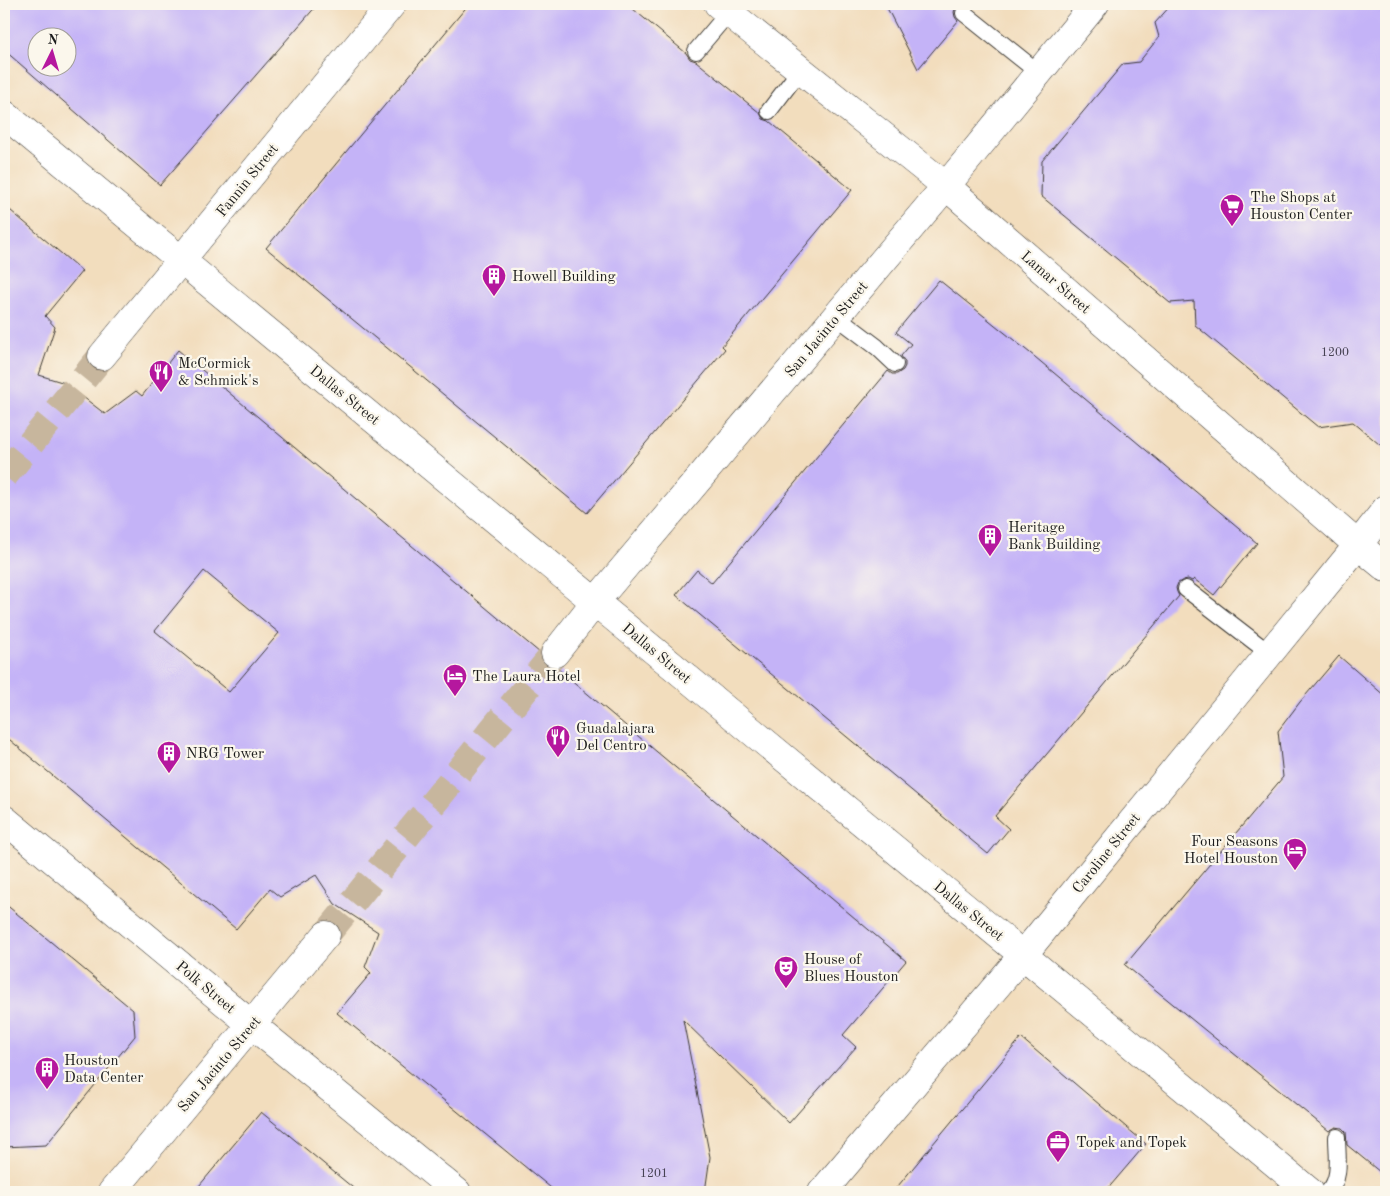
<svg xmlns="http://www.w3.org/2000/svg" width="1390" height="1196" viewBox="0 0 1390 1196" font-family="'Old Standard TT',serif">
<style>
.building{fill:#c4b3f7;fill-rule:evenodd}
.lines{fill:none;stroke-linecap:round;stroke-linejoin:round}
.primary-tunnel{stroke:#c7b69d;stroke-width:28;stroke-dasharray:28 14;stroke-linecap:butt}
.lane-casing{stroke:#3c3934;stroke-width:18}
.secondary-casing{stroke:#3c3934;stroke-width:29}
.primary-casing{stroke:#3c3934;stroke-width:29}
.lane{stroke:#fff;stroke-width:16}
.secondary{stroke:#fff;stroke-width:28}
.primary{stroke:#fff;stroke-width:28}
.labels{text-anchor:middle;stroke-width:4.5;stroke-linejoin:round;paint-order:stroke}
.number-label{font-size:12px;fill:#464253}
.street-label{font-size:15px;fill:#1c1c1c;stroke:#fbf7ec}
.poi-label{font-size:15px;fill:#1c1c1c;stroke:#fbf7ec;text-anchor:start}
</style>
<rect width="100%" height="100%" fill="#fbf7ec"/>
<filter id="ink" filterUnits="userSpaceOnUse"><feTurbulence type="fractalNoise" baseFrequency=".02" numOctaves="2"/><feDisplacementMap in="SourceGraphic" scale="10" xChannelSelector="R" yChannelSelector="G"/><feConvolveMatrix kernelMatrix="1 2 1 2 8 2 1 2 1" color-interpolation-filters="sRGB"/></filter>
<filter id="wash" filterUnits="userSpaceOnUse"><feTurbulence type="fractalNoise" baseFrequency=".0096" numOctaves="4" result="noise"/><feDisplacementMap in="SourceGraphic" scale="20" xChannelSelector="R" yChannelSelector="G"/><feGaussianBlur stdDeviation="1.12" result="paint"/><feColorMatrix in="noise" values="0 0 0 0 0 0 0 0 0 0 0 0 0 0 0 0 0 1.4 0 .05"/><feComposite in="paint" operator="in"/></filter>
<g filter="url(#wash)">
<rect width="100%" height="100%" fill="#f2ddbd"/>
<g id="blocks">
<path class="building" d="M4,4H318L160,185L4,50ZM38,38H68V68H38Z
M469,4H627L686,53L690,59L696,61L760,113L763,119L769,121L852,190L722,346L725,349L587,513L266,248Z
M885,4H960L956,7L954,12L955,17L958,21L918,69Z
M1172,4H1386V450L1353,422L1318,427L1195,325L1194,301L1170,303L1041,196L1042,161L1123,64L1139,62L1159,37L1155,23Z
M4,205L82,271L45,316L55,327L39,375L65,383L105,414L136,391L142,396L178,350L540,653L541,659L545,665L552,668H557L906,961L843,1035L856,1047L789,1123L683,1020L710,1157L705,1192H556L337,1013L371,973L365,967L378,932L335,904L316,875L280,897L270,889L236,929L4,735ZM204,571L279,633L229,692L155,631Z
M939,280L1035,357L1257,543L1214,595L1194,579L1192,581L1188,579L1183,580L1178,583L1176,588L1177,592L1179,596L995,816L1009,829L988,854L676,595L697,570L712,583L888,371L892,374H897L903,370L905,366V362L901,356L911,344L896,332Z
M1339,656L1386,697V1177L1347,1145L1346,1132L1342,1128L1336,1127L1329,1131L1125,965L1283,777L1278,731L1300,702Z
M4,903L133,1010L135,1036L46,1145L4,1147Z
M1021,1038L1146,1144L1105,1192H893Z
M261,1112L358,1192H194Z"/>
</g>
</g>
<g filter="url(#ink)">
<use href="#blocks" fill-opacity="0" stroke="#3c3934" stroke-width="1"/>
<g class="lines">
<path class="primary-tunnel" d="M4,476L102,356
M326,935L555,653"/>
<defs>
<path id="lane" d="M964,13L1039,73
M696,51L729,12
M769,111L801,69
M836,316L877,347L895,364
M1186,589L1269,653
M1328,1192C1342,1179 1337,1155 1337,1137"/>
<path id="secondary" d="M718,4L946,186L1358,545L1386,568
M4,114L1310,1192
M4,819L252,1025L457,1192
M822,1192L1023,955L1358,545L1386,509"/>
<path id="primary" d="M102,356L392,4
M555,653L595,602L946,186L1095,4
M112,1192L326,935"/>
</defs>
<use href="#lane" class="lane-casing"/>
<use href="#secondary" class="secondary-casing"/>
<use href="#primary" class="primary-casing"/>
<use href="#lane" class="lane"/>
<use href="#secondary" class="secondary"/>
<use href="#primary" class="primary"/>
</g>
</g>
<defs>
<symbol id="supermarket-pin" viewBox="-11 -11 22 30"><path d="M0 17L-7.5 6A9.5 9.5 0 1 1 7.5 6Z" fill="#b5179e" stroke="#fbf7ec"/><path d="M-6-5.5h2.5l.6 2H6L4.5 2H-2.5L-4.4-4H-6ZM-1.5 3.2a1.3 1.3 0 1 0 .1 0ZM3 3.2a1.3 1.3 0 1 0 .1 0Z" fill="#fff"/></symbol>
<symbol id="building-pin" viewBox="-11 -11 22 30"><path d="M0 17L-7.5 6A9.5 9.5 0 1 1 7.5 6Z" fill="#b5179e" stroke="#fbf7ec"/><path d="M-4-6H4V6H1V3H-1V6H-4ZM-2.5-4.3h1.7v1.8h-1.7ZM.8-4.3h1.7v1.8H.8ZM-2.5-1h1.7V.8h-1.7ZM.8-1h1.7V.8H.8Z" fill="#fff"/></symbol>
<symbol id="restaurant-pin" viewBox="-11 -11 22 30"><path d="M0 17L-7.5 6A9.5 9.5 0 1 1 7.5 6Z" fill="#b5179e" stroke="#fbf7ec"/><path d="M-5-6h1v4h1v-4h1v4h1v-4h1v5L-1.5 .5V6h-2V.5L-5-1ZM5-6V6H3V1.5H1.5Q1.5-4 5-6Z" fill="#fff"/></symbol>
<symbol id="hotel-pin" viewBox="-11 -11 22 30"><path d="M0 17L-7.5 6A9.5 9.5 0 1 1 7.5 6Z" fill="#b5179e" stroke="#fbf7ec"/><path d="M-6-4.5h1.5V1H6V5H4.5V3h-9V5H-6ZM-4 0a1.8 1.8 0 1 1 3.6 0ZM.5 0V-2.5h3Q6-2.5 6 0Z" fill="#fff"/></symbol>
<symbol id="theatre-pin" viewBox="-11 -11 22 30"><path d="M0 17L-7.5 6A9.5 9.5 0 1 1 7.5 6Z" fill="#b5179e" stroke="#fbf7ec"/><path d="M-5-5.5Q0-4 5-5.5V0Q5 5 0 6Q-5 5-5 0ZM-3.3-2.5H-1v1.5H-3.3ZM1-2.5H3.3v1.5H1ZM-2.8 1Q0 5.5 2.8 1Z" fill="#fff"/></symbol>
<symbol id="office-pin" viewBox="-11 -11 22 30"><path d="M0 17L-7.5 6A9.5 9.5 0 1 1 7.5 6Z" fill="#b5179e" stroke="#fbf7ec"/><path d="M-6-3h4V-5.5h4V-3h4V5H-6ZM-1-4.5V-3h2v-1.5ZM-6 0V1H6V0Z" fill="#fff"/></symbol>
</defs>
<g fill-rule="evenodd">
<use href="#supermarket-pin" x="1218" y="192" width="28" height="38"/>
<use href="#building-pin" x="480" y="262" width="28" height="38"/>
<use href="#restaurant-pin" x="147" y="358" width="28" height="38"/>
<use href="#building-pin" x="976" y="522" width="28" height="38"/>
<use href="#hotel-pin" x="441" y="662" width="28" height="38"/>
<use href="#restaurant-pin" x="544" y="723" width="28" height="38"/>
<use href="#building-pin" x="155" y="739" width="28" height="38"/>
<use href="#hotel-pin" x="1281" y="836" width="28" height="38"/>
<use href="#theatre-pin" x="772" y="954" width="28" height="38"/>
<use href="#building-pin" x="33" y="1055" width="28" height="38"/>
<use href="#office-pin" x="1044" y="1128" width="28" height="38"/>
</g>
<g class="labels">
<g class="number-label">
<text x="1335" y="356">1200</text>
<text x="654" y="1177">1201</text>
</g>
<g class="street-label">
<text transform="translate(247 180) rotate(-51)" y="5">Fannin Street</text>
<text transform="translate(1056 282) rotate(41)" y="5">Lamar Street</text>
<text transform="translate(826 329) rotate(-50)" y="5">San Jacinto Street</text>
<text transform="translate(345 395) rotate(39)" y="5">Dallas Street</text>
<text transform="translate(657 653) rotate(40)" y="5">Dallas Street</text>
<text transform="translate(1106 853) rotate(-51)" y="5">Caroline Street</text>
<text transform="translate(969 911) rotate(39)" y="5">Dallas Street</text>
<text transform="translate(206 987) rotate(40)" y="5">Polk Street</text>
<text transform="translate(219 1064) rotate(-50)" y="5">San Jacinto Street</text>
</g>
<g class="poi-label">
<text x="1250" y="202">The Shops at<tspan x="1250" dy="17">Houston Center</tspan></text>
<text x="512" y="281">Howell Building</text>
<text x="178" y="368">McCormick<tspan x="178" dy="17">&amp; Schmick's</tspan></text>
<text x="1008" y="532">Heritage<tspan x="1008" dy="17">Bank Building</tspan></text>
<text x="472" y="681">The Laura Hotel</text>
<text x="576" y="733">Guadalajara<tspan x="576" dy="17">Del Centro</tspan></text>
<text x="186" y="758">NRG Tower</text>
<text x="1278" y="846" text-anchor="end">Four Seasons<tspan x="1278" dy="17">Hotel Houston</tspan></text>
<text x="804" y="964">House of<tspan x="804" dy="17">Blues Houston</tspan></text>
<text x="64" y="1065">Houston<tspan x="64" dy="17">Data Center</tspan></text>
<text x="1076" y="1147">Topek and Topek</text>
</g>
</g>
<rect width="1390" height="1196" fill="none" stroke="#fbf7ec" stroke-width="20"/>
<g transform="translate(52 52) rotate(5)"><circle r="24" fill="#fbf7ec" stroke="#a29f99"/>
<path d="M0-4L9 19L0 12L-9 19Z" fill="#b5179e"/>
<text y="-8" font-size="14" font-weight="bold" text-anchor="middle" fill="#1c1c1c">N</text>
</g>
</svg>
